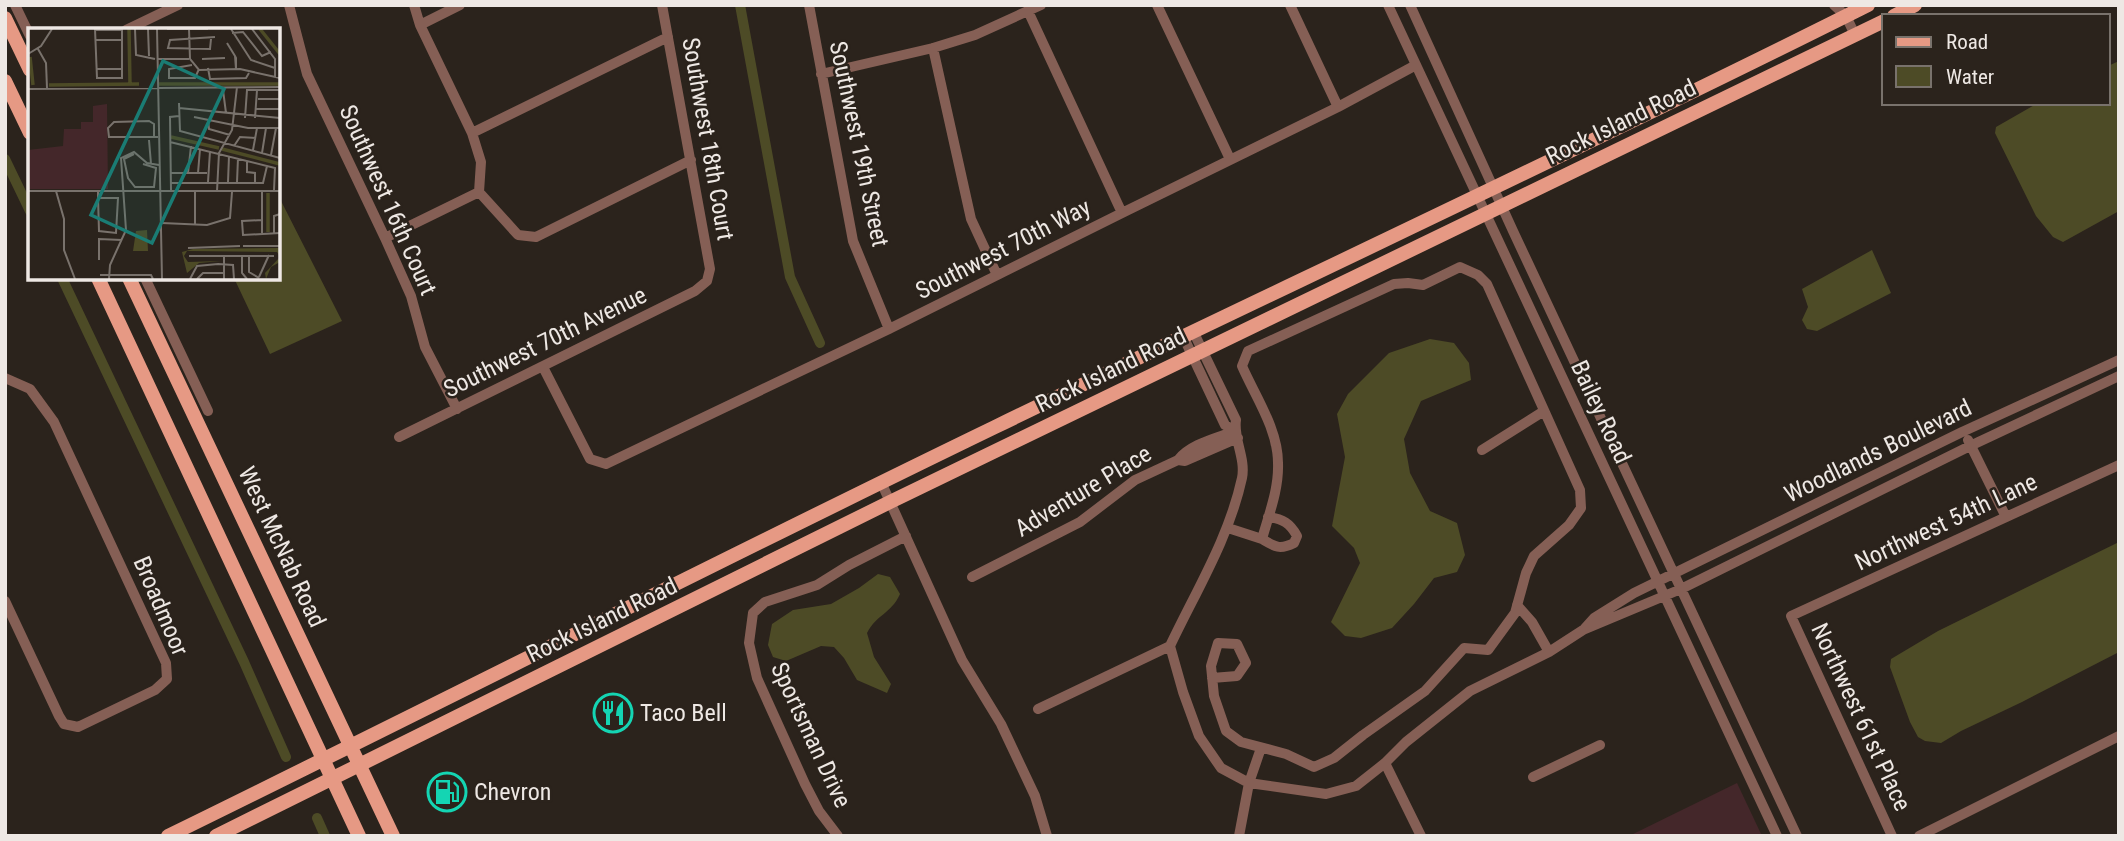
<svg xmlns="http://www.w3.org/2000/svg" width="2124" height="841" viewBox="0 0 2124 841" font-family="'Roboto Condensed',sans-serif">
<style>
.green{fill:#44272a}
.water{fill:#4d4b26}
.lines{fill:none;stroke-linecap:round;stroke-linejoin:round}
.canal{stroke:#4d4b26;stroke-width:10}
.minor{stroke:#855f55;stroke-width:10}
.major{stroke:#e69984;stroke-width:14}
.labels{text-anchor:middle;stroke-width:5;stroke-linejoin:round;paint-order:stroke}
.street-label{font-size:24px;fill:#eee8e4;stroke:#2b231c}
.poi-label{font-size:24px;fill:#eee8e4;stroke:#2b231c;text-anchor:start}
.inset-river{fill:none;stroke:#4d4b26;stroke-width:3.5}
.inset-road{fill:none;stroke:#79726c;stroke-width:2}
.view{fill:#1a7c74;fill-opacity:0.15;stroke:#1a7c74;stroke-width:3.5}
.inset-edge{fill:none;stroke:#eee8e4;stroke-width:3.5}
</style>
<rect width="100%" height="100%" fill="#2b231c"/>
<path class="green" d="M1737,783L1762,836H1629Z"/>
<path class="water" d="M2119,61V211L2063,242L2053,237L2036,216L1995,133L1996,127L2038,103H2108V66Z
M278,195L342,321L270,354L234,278H278Z
M1872,250L1891,293L1817,331L1807,329L1802,320L1808,307L1802,289Z
M1430,339L1454,343L1469,363L1471,380L1421,401L1404,439L1410,473L1430,511L1457,523L1465,555L1457,572L1434,578L1414,604L1392,628L1361,638L1345,636L1331,622L1360,563L1354,548L1332,526L1345,457L1337,414L1348,394L1389,353Z
M2119,542V652L2022,702L1961,731L1941,743L1925,741L1918,737L1910,722L1890,667L1891,659L1938,631Z
M878,574L890,577L900,594C891,614 877,614 867,633L874,657L891,684L887,693L857,680L844,658L834,647L821,646L786,661L773,657L768,645L772,624L793,610L831,604L859,588Z"/>
<g class="lines">
<path class="canal" d="M740,5L790,277L820,343
M5,159L30,211
M62,278L244,662L286,757
M317,818L325,836"/>
<path class="minor" d="M15,5L30,36
M289,5L307,74L385,238L411,296L425,347L457,409
M414,5L420,25L472,133L481,162L479,192
M809,5L853,241L889,329
M1157,5L1230,159
M1290,5L1338,107
M1388,5L1777,836
M1410,5L1513,231L1797,836
M1834,5L1846,16L1855,35
M1028,11L1122,213
M420,25L460,5
M126,30L178,5
M933,48L971,219L997,275
M821,74L933,48L975,35L1041,5
M472,133L668,37
M479,192L518,235L536,237L691,160
M385,238L479,192
M145,278L208,411
M1193,331L1236,420C1233,439 1246,458 1242,478C1229,538 1196,591 1170,646L1183,692L1199,736L1221,768L1249,783L1326,794L1356,786L1385,763L1406,742L1470,691L1549,652L1583,630L1681,589L1970,446L2119,376
M1183,336L1225,425L1235,431
M543,367L590,459L606,464L889,329L1122,213L1338,107L1416,65
M5,378L30,389L54,422L166,663L167,679L155,690L78,727L64,724L59,716L5,601
M399,437L695,291L707,281L710,269L662,5
M1968,440L2006,517
M1482,450L1544,411
M1178,460L1185,461L1238,438
M881,482L962,660L1001,724L1035,796L1047,836
M1228,528L1262,539
M972,577L1080,522L1135,480L1178,460C1190,444 1217,438 1235,431
M1517,605L1532,622L1549,652
M1585,628L1594,618L1634,593L1962,432L2119,360
M1212,678L1237,676L1246,663L1237,644L1218,643L1211,666L1214,696L1226,731L1241,742L1286,754L1314,767L1334,758L1363,735L1425,691L1464,648L1488,650L1515,613L1526,573L1534,556L1569,525L1581,508L1580,490L1487,284L1478,275L1460,267L1423,285L1408,283L1394,284L1248,351L1242,366C1255,396 1278,429 1278,463C1279,489 1269,514 1262,539C1275,547 1280,550 1294,543L1297,536C1290,523 1283,519 1268,517
M1038,709L1170,646
M1385,763L1421,836
M1533,777L1600,745
M838,836L819,811L805,784L757,678L749,643L753,613L765,602L817,585L849,565L906,536
M1239,836L1249,783L1261,748
M1892,836L1791,616L2119,465
M1919,836L2119,736"/>
<path class="major" d="M1894,16L1915,5
M5,18L30,70
M5,81L30,133
M98,278L359,836
M129,278L393,836
M168,836C444,701 718,561 995,427C1286,286 1579,150 1868,5
M216,836L890,502L1884,21"/>
</g>
<defs>
<symbol id="restaurant-ring" viewBox="-11 -11 22 22"><circle r="9.5" fill="#2b231c" stroke="#14d5b3" stroke-width="1.5"/><path d="M-5-6h1v4h1v-4h1v4h1v-4h1v5L-1.5 .5V6h-2V.5L-5-1ZM5-6V6H3V1.5H1.5Q1.5-4 5-6Z" fill="#14d5b3"/></symbol>
<symbol id="fuel-ring" viewBox="-11 -11 22 22"><circle r="9.5" fill="#2b231c" stroke="#14d5b3" stroke-width="1.5"/><path d="M-5.5-6h7V0h2V4h1.3V-2.5L3-4.5l.8-.8L6-3V5H2.5V1h-1V6h-7ZM-4.2-4.7v3.2H.2V-4.7Z" fill="#14d5b3"/></symbol>
</defs>
<g fill-rule="evenodd">
<use href="#restaurant-ring" x="591" y="691" width="44" height="44"/>
<use href="#fuel-ring" x="425" y="770" width="44" height="44"/>
</g>
<g class="labels">
<g class="street-label">
<text transform="translate(1621 122) rotate(-26)" y="8">Rock Island Road</text>
<text transform="translate(708 139) rotate(80)" y="8">Southwest 18th Court</text>
<text transform="translate(859 144) rotate(78)" y="8">Southwest 19th Street</text>
<text transform="translate(388 200) rotate(66)" y="8">Southwest 16th Court</text>
<text transform="translate(1003 249) rotate(-27)" y="8">Southwest 70th Way</text>
<text transform="translate(545 342) rotate(-26)" y="8">Southwest 70th Avenue</text>
<text transform="translate(1111 370) rotate(-26)" y="8">Rock Island Road</text>
<text transform="translate(1601 412) rotate(65)" y="8">Bailey Road</text>
<text transform="translate(1878 451) rotate(-26)" y="8">Woodlands Boulevard</text>
<text transform="translate(1083 491) rotate(-31)" y="8">Adventure Place</text>
<text transform="translate(1946 522) rotate(-25)" y="8">Northwest 54th Lane</text>
<text transform="translate(282 547) rotate(65)" y="8">West McNab Road</text>
<text transform="translate(161 606) rotate(67)" y="8">Broadmoor</text>
<text transform="translate(602 620) rotate(-26)" y="8">Rock Island Road</text>
<text transform="translate(1861 717) rotate(65)" y="8">Northwest 61st Place</text>
<text transform="translate(811 735) rotate(65)" y="8">Sportsman Drive</text>
</g>
<g class="poi-label">
<text x="640" y="721">Taco Bell</text>
<text x="474" y="800">Chevron</text>
</g>
</g>
<g transform="translate(28 28)">
<rect width="252" height="252" fill="#2b231c"/>
<path d="M79,76L80,161H0V122L35,118L36,101H53V94H65V78Z" fill="#44272a"/>
<path d="M119,202L120,223H105L108,203ZM252,220V234L243,239L238,251L237,245L252,229L249,224L159,223L156,228L160,234L193,233L171,235L159,245L154,224L165,221Z" fill="#4d4b26"/>
<path class="inset-river" d="M101,1L102,56M232,1L252,26M2,29L5,57M131,56H252M21,57L111,56M143,109L191,120M194,121L252,136M240,204V165"/>
<path class="inset-road" d="M67,1L69,50H94V1M107,1L108,27L127,31M120,1L121,28M129,1L134,251M139,1H180M161,1L162,31L171,42L212,41L252,50M203,1L223,32L247,40M224,1L247,31V50M67,2H93M204,5L215,4L234,28L243,24M183,11L182,21L140,20L142,12L187,9M67,12H93M199,15L207,28L208,30V41L207,28M10,21L18,35L19,60M0,26L13,18L24,1M130,31H161M174,31L197,30M164,37L141,41V50H167L171,41M180,40L182,51L218,50L221,45M68,41H94M0,61L252,59M195,62L198,85M230,71H252M151,75L152,103L252,130M151,80L252,90M228,81H252M166,89L220,100H252M217,90L219,62H252M227,90L229,62M180,91L181,101L202,107M126,109V96L121,93L86,94L80,100L81,109H130M121,112L123,136M142,114L247,140L246,162M206,118L212,109L228,110M225,122L229,100M234,125L238,100M106,126L96,131L100,150L107,159H126L128,140L115,136M243,127L248,100M219,133V144L227,145V154M143,145H179M160,145L163,118M170,145L172,121M180,154L182,123M200,154L201,128M209,154L210,130M143,155H235L239,138M143,162L142,89L151,88M167,162V197M0,163H252M28,163L36,191V222L47,251M189,163L191,125L204,102L209,59M70,170H90L88,205L71,203L70,170V164M234,192L214,193L215,207L252,205M134,195L179,197L202,190L204,164M234,205V162M246,205V188L252,186M215,218H252M160,220L212,218M196,227V251M221,227V244L231,250M161,228H246M214,228V245L219,251M71,232V211L94,212M72,247H123L125,251M231,249L241,227M81,251L82,237L98,202L93,130L106,124L119,135L131,137M162,251L169,238L190,236L205,237L206,251M169,251L175,245H196"/>
<path class="view" d="M135,33L196,61L124,215L63,187Z"/>
<rect width="252" height="252" class="inset-edge"/>
</g>
<rect width="2124" height="841" fill="none" stroke="#eee8e4" stroke-width="14"/>
<rect x="1882" y="14" width="228" height="91" fill="#2b231c" stroke="#79726c" stroke-width="2"/>
<rect x="1896" y="37" width="35" height="10" fill="#e69984" stroke="#79726c" stroke-width="2"/>
<text x="1946" y="49" font-size="21" fill="#eee8e4">Road</text>
<rect x="1896" y="66" width="35" height="21" fill="#4d4b26" stroke="#79726c" stroke-width="2"/>
<text x="1946" y="84" font-size="21" fill="#eee8e4">Water</text>
</svg>
